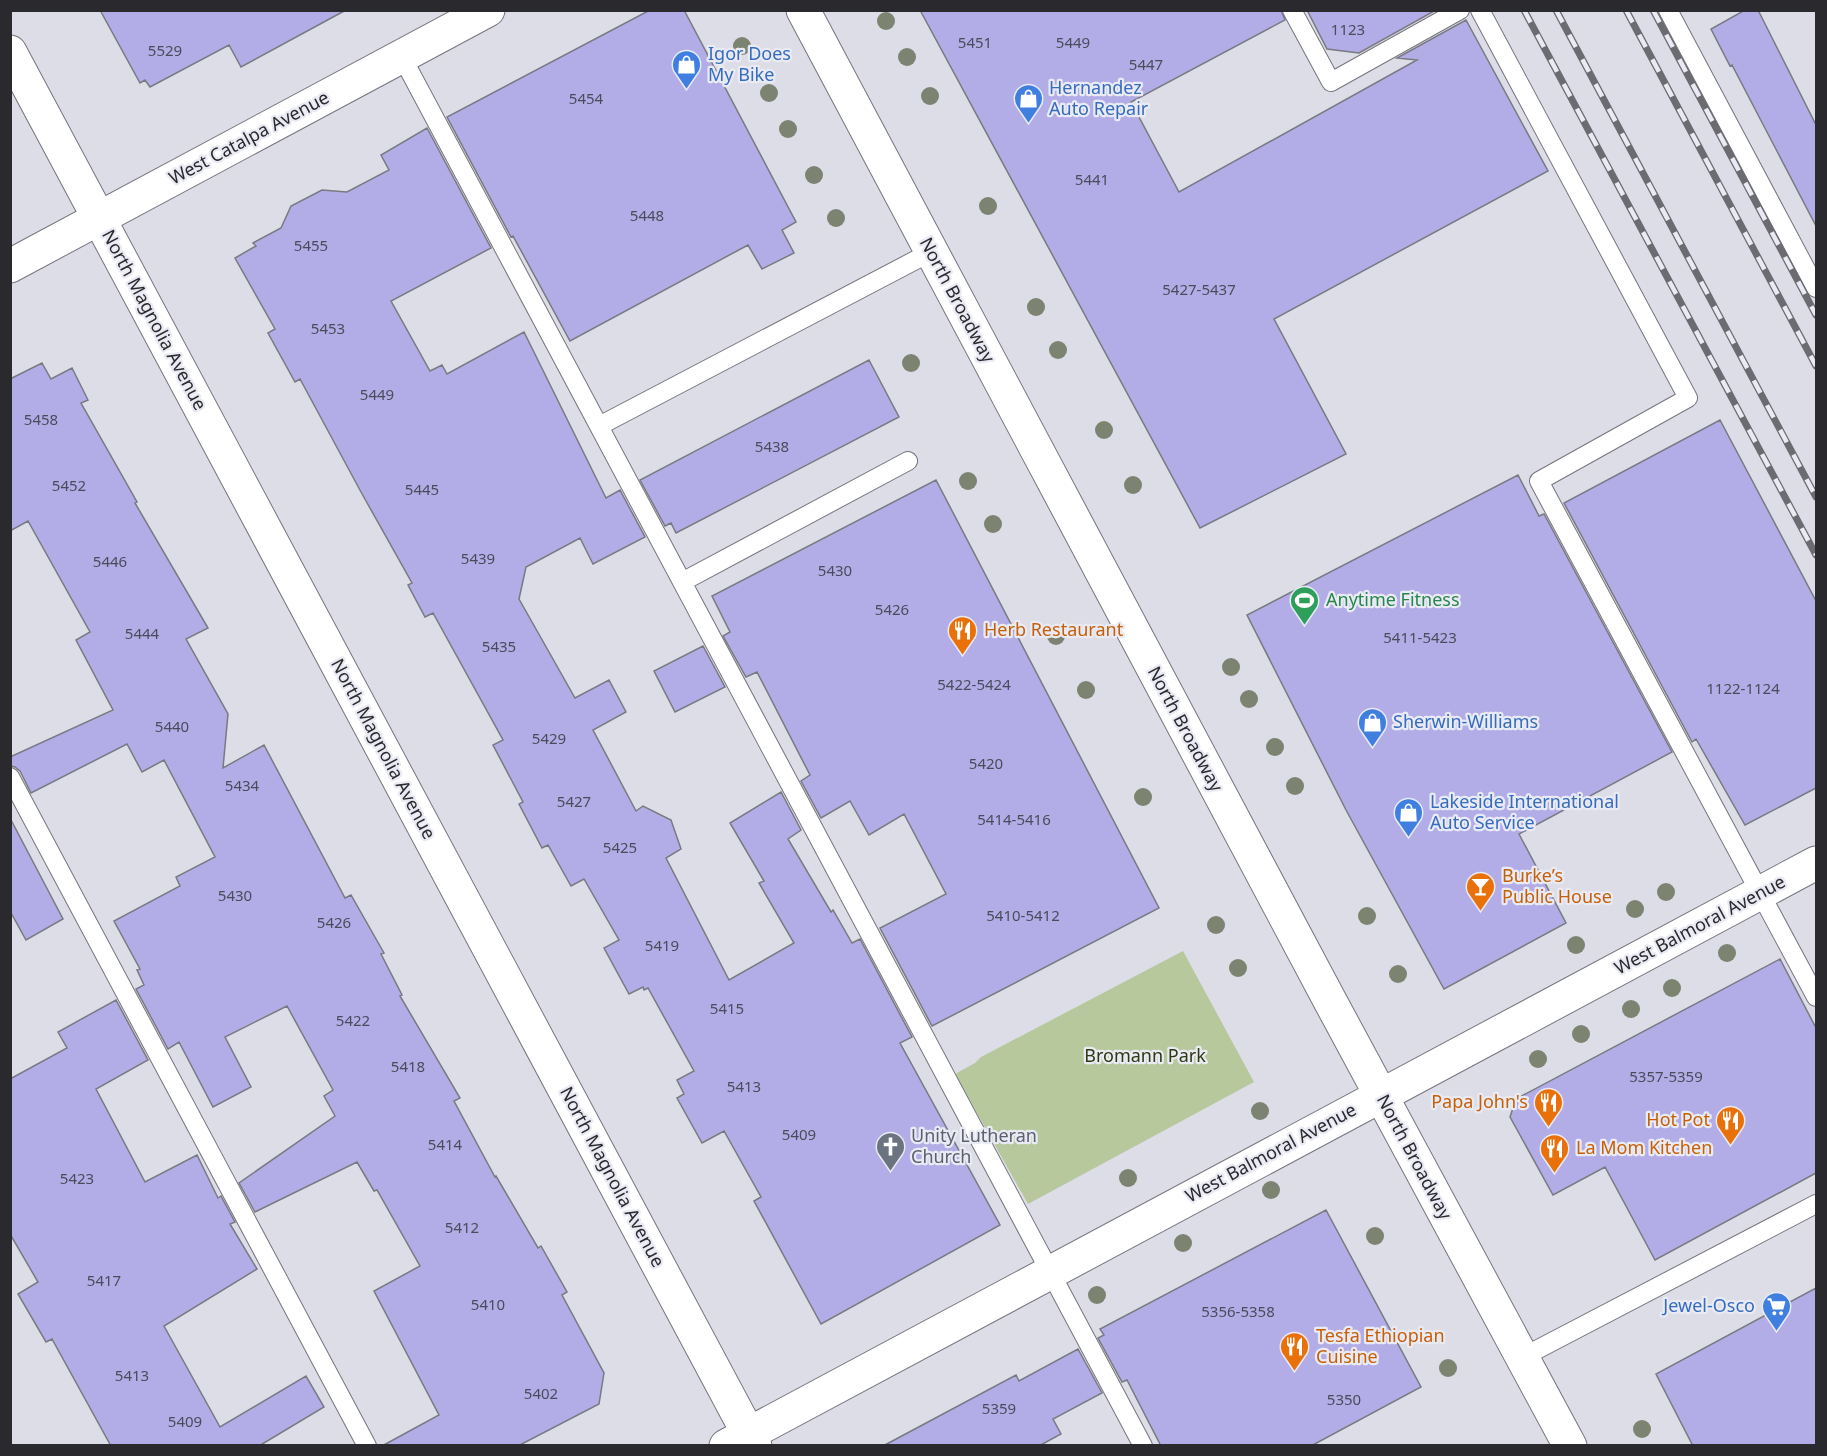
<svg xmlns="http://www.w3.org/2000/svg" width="1827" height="1456" viewBox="0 0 1827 1456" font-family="'Noto Sans',sans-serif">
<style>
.green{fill:#b7c89c}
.building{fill:#b2ade6;stroke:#797982;stroke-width:1.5}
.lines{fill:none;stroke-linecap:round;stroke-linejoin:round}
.lane-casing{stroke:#76757e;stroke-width:20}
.street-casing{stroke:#76757e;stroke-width:35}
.primary-casing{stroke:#76757e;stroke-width:35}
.lane{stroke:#fff;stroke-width:18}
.street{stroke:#fff;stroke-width:33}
.primary{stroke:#fff;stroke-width:33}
.rail-casing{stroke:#6b6b71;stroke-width:7}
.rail{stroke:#eaeaf4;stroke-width:4.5;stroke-dasharray:14;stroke-linecap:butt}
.tree{fill:#7c8371}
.labels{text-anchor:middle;stroke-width:4.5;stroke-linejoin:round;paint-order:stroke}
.number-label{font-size:15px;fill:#4c4b5c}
.shop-label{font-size:18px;fill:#366cbe;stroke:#eaeaf4;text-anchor:start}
.street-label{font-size:18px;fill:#2a2a2e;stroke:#eaeaf4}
.leisure-label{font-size:18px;fill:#27864d;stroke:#eaeaf4;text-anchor:start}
.food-label{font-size:18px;fill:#c56008;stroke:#eaeaf4;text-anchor:start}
.park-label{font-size:18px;fill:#2d3a10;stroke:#eaeaf4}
.worship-label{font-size:18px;fill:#5b616d;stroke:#eaeaf4;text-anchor:start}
</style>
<rect width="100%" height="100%" fill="#dddde7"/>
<path class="green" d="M1183,951L1254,1082L1028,1204L955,1074L975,1063L981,1057Z"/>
<path class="building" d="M100,10H346L241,67L229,45L150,87L145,80L140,83Z
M650,10H684L796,222L782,230L794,253L762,269L748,245L570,341L513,236L511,237L447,117Z
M920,10H1281L1285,20L1131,102L1179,192L1417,60L1397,58L1466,20L1548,171L1274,319L1346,454L1200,528Z
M1307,10H1436L1359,53L1327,49Z
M1745,10H1758L1816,125V226L1732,65L1730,66L1711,29Z
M427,128L491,248L391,301L430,371L442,365L447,374L524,332L606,498L620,490L645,537L593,564L580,538L526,567L519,599L575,698L609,680L626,712L593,730L636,811L643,806L671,820L681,849L666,858L729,980L794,943L759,883L764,881L730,823L781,792L801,830L788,839L831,912L833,910L852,943L860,939L912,1037L900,1043L1000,1225L821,1324L754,1201L761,1197L724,1131L702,1143L677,1098L684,1094L677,1080L694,1071L648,988L644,990L643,987L629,994L604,948L619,940L584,879L571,886L548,845L542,848L519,804L523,802L493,745L503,740L433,613L425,617L408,585L412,583L361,492L300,379L295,382L268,333L275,329L235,258L256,246L253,243L281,228L291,206L322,190L347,192L389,170L381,155Z
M869,360L899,417L676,533L671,523L665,526L640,480Z
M42,363L51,379L72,368L88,400L81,403L137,502L135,503L208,628L186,639L228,714L223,768L264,745L345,898L351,895L384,953L381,954L402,995L400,996L460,1098L454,1101L495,1177L496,1176L538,1248L541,1246L567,1292L562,1295L604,1373L599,1404L518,1446H382L439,1415L374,1291L420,1266L377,1190L374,1191L357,1162L255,1212L239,1183L335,1116L324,1096L333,1090L287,1006L225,1037L251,1087L213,1107L179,1042L168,1049L136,989L144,985L137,970L140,969L114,921L180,886L176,877L215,857L164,760L142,772L127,744L31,793L20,771L15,767L10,766V757L113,710L76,640L90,632L28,521L10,531V379Z
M1720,420L1816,601V788L1745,825L1696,739L1692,742L1564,503Z
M1518,475L1539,516L1544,514L1672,752L1519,834L1566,923L1444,989L1346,810L1247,615Z
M936,480L1159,908L932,1026L880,928L946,894L904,814L869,835L850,801L821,818L801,781L810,775L757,672L746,677L723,636L730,632L712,596Z
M703,646L725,687L675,712L654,671Z
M10,818L63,919L26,940L10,911Z
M1780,959L1816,1028V1173L1655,1260L1605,1167L1553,1195L1510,1117L1516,1099Z
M116,1000L148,1060L96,1089L145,1182L197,1155L218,1198L221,1196L235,1222L230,1224L257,1269L164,1326L220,1427L306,1376L324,1407L259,1446H111L52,1339L46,1342L18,1294L38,1282L10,1234V1079L67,1048L58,1032Z
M1326,1210L1421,1387L1311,1446H1161L1127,1380L1122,1382L1098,1338L1104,1335L1100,1329Z
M1816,1288V1446H1693L1656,1374Z
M1078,1349L1102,1393L1053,1419L1061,1434L1039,1446H883L1016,1375L1019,1381Z"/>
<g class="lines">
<defs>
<path id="lane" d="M1292,10L1331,82L1460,10
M1480,10L1688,398L1539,481L1816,997
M1668,10L1816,288
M402,57L1143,1446
M599,426L931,252
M682,582L908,461
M10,777L367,1446
M1523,1357L1816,1204"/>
<path id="street" d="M10,52L755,1446
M10,266L488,10
M726,1446L1816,863"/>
<path id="primary" d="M803,10L1329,999L1570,1446"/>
</defs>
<use href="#lane" class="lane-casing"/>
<use href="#street" class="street-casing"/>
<use href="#primary" class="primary-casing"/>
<use href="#lane" class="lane"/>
<use href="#street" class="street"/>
<use href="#primary" class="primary"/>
<defs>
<path id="rail" d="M1524,10L1816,555
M1556,10L1816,497
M1626,10L1816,366
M1653,10L1816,315"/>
</defs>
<use href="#rail" class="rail-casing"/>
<use href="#rail" class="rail"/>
</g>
<g class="tree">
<circle cx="886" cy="21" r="9"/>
<circle cx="742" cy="46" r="9"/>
<circle cx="907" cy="57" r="9"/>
<circle cx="769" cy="93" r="9"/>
<circle cx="930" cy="96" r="9"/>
<circle cx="788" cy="129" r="9"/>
<circle cx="814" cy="175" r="9"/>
<circle cx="988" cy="206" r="9"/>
<circle cx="836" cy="218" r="9"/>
<circle cx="1036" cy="307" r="9"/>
<circle cx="1058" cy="350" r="9"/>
<circle cx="911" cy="363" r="9"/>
<circle cx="1104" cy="430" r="9"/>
<circle cx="968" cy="481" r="9"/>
<circle cx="1133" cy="485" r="9"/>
<circle cx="993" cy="524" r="9"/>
<circle cx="1056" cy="636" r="9"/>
<circle cx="1231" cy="667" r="9"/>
<circle cx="1086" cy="690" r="9"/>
<circle cx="1249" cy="699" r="9"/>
<circle cx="1275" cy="747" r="9"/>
<circle cx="1295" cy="786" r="9"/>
<circle cx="1143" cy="797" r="9"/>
<circle cx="1666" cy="892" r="9"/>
<circle cx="1635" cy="909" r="9"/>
<circle cx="1367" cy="916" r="9"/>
<circle cx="1216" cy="925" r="9"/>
<circle cx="1576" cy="945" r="9"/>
<circle cx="1727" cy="953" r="9"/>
<circle cx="1238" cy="968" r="9"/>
<circle cx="1398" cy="974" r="9"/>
<circle cx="1672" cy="988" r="9"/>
<circle cx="1631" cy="1009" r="9"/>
<circle cx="1581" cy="1034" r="9"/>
<circle cx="1538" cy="1059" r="9"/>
<circle cx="1260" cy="1111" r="9"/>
<circle cx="1128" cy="1178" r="9"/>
<circle cx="1271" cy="1190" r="9"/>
<circle cx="1375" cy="1236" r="9"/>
<circle cx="1183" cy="1243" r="9"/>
<circle cx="1097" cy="1295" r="9"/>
<circle cx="1448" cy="1368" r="9"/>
<circle cx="1642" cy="1429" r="9"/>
</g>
<defs>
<symbol id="shop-pin" viewBox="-11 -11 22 30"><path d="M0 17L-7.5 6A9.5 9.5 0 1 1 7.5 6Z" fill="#3f7fe0" stroke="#eaeaf4"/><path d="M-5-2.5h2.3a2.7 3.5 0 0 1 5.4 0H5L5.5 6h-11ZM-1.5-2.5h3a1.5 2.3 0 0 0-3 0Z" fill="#fff"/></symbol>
<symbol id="stadium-pin" viewBox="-11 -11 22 30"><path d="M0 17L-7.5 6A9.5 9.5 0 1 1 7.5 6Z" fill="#2e9e5b" stroke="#eaeaf4"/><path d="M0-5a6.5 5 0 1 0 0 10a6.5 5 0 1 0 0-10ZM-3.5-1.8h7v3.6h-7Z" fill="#fff"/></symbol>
<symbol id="restaurant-pin" viewBox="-11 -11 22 30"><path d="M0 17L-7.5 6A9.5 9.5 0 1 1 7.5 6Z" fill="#e8710a" stroke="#eaeaf4"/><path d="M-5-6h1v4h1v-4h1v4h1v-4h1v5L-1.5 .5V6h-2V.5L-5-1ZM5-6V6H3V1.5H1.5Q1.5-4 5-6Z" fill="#fff"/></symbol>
<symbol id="bar-pin" viewBox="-11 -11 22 30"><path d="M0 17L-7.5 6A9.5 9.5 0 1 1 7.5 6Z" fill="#e8710a" stroke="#eaeaf4"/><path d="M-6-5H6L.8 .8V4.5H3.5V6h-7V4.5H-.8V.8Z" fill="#fff"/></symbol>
<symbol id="church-pin" viewBox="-11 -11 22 30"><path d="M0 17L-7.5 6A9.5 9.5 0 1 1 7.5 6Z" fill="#6b7280" stroke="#eaeaf4"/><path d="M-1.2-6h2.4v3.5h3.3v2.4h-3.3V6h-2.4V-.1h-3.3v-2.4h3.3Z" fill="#fff"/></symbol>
<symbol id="supermarket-pin" viewBox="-11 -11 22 30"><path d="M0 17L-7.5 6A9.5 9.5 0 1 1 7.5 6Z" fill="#3f7fe0" stroke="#eaeaf4"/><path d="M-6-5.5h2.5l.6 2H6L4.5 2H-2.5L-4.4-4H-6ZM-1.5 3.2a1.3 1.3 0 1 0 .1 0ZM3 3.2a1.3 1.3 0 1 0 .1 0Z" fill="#fff"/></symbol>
</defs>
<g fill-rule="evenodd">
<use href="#shop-pin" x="670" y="48" width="33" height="45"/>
<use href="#shop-pin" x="1012" y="82" width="33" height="45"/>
<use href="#stadium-pin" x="1288" y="584" width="33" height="45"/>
<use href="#restaurant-pin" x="946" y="614" width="33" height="45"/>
<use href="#shop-pin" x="1356" y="706" width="33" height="45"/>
<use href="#shop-pin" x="1392" y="796" width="33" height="45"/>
<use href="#bar-pin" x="1464" y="870" width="33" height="45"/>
<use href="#restaurant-pin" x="1532" y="1086" width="33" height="45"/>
<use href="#restaurant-pin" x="1714" y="1104" width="33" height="45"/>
<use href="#church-pin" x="874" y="1130" width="33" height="45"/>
<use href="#restaurant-pin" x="1538" y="1132" width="33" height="45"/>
<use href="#supermarket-pin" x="1760" y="1290" width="33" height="45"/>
<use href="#restaurant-pin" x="1278" y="1330" width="33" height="45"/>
</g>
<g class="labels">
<g class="number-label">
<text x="1348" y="35">1123</text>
<text x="975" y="48">5451</text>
<text x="1073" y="48">5449</text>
<text x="165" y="56">5529</text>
<text x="1146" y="70">5447</text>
<text x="586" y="104">5454</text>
<text x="1092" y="185">5441</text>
<text x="647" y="221">5448</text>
<text x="311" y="251">5455</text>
<text x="1199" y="295">5427-5437</text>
<text x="328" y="334">5453</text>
<text x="377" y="400">5449</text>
<text x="41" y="425">5458</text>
<text x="772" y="452">5438</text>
<text x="69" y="491">5452</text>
<text x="422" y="495">5445</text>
<text x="478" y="564">5439</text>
<text x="110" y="567">5446</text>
<text x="835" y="576">5430</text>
<text x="892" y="615">5426</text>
<text x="142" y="639">5444</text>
<text x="1420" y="643">5411-5423</text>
<text x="499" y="652">5435</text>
<text x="974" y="690">5422-5424</text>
<text x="1743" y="694">1122-1124</text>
<text x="172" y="732">5440</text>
<text x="549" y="744">5429</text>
<text x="986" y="769">5420</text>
<text x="242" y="791">5434</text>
<text x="574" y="807">5427</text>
<text x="1014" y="825">5414-5416</text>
<text x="620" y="853">5425</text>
<text x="235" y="901">5430</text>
<text x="1023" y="921">5410-5412</text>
<text x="334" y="928">5426</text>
<text x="662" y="951">5419</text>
<text x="727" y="1014">5415</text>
<text x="353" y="1026">5422</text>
<text x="408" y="1072">5418</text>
<text x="1666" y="1082">5357-5359</text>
<text x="744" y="1092">5413</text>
<text x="799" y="1140">5409</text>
<text x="445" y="1150">5414</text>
<text x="77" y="1184">5423</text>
<text x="462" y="1233">5412</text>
<text x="104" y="1286">5417</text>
<text x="488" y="1310">5410</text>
<text x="1238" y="1317">5356-5358</text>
<text x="132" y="1381">5413</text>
<text x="541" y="1399">5402</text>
<text x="1344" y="1405">5350</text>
<text x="999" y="1414">5359</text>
<text x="185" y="1427">5409</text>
</g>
<g class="shop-label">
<text x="708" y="60">Igor Does<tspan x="708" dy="21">My Bike</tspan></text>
<text x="1049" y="94">Hernandez<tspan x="1049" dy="21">Auto Repair</tspan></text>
<text x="1393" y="728">Sherwin-Williams</text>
<text x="1430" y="808">Lakeside International<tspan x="1430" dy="21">Auto Service</tspan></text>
<text x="1755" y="1312" text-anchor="end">Jewel-Osco</text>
</g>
<g class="street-label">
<text transform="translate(249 138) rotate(-28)" y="6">West Catalpa Avenue</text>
<text transform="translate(957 300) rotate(62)" y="6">North Broadway</text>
<text transform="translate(154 320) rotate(62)" y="6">North Magnolia Avenue</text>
<text transform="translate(1185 729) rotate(62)" y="6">North Broadway</text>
<text transform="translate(383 749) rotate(62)" y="6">North Magnolia Avenue</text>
<text transform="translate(1700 925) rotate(-28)" y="6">West Balmoral Avenue</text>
<text transform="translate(1271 1153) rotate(-28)" y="6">West Balmoral Avenue</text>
<text transform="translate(1414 1157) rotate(62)" y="6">North Broadway</text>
<text transform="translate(612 1177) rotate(62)" y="6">North Magnolia Avenue</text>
</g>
<g class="leisure-label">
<text x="1326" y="606">Anytime Fitness</text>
</g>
<g class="food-label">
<text x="984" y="636">Herb Restaurant</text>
<text x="1502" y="882">Burke’s<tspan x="1502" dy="21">Public House</tspan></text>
<text x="1528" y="1108" text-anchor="end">Papa John's</text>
<text x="1710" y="1126" text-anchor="end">Hot Pot</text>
<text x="1576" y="1154">La Mom Kitchen</text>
<text x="1316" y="1342">Tesfa Ethiopian<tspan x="1316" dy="21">Cuisine</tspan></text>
</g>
<g class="park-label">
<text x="1145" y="1062">Bromann Park</text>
</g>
<g class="worship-label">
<text x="911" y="1142">Unity Lutheran<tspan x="911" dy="21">Church</tspan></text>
</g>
</g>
<rect width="1827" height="1456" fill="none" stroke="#2a2a2e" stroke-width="24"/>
</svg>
